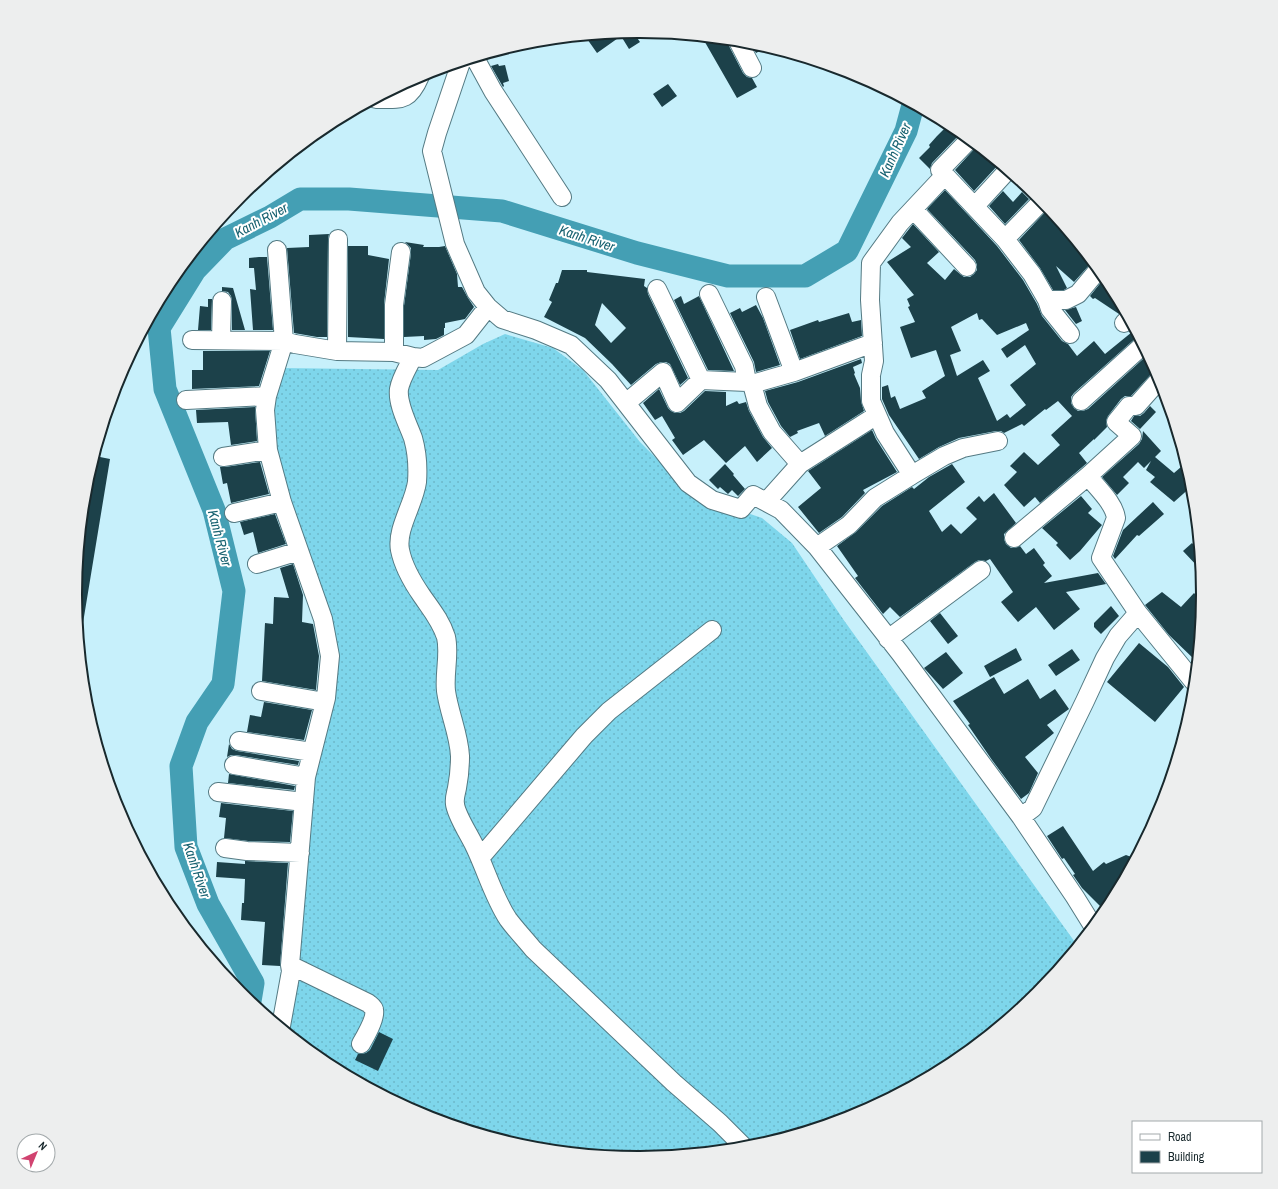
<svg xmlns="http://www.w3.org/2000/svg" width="1278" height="1189" viewBox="0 0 1278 1189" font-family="'Archivo Narrow',sans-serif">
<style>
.grass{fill:url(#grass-dots)}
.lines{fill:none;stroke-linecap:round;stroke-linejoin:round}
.river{stroke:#449fb4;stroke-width:23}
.building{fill:#1c414a;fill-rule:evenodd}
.minor-casing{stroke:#547a83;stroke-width:20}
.minor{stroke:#fff;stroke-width:18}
.labels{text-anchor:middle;stroke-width:4;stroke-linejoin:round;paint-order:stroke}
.water-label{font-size:14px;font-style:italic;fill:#176170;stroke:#fff}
.rim{fill:none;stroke:#19292d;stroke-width:2}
</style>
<defs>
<pattern id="grass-dots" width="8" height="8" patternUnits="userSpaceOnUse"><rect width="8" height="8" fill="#7ed6eb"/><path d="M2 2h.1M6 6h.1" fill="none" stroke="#6cb8ca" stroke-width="1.8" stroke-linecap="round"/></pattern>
</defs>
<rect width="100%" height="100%" fill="#c7f0fb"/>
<path class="grass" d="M505,334L553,348L583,370L640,442L677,479L715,502L762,518L792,543L843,619L1077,945L1037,993L952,1063L854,1115L749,1147L639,1158L529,1147L423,1115L326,1063L280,1026L328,677L318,628L262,416L279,368L438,370L483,344Z"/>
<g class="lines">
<path class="river" d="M250,1001L253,983L208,904L186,847L181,766L197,722L223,684L234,591L214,510L165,389L159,328L195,270L225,239L270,217L300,199H349L502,211L637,253L728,276H805L847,251L906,131L913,105"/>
</g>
<path class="building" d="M633,32L640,42L629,49L621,36L597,53L585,36Z
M702,37L728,40L729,46L743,73L747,77L752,78L757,87L737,98Z
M750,42L752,43L767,47L756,53Z
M498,64L499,66L505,65L509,81L503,83L504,86L503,87L491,66Z
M668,84L677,96L662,107L653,94Z
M952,126L961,133L932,163L930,169L919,158L930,147L929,145L937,136L946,127L948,130Z
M977,146L999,164L974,191L955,170Z
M945,190L997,246L1023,280L1037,304L1042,316L1062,341L1068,344L1077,356L1094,341L1105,354L1132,332L1137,337L1074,393L1071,397V403L1074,408L1078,411H1083L1088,409L1143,359L1155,370L1131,396H1125L1121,399L1108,416L1106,421L1107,427L1094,440V439L1079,453L1087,463L1040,503L1035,497L1024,507L1004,485L1017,472L1010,466L1024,452L1038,465L1060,445L1051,435L1072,416L1058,401L1046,410L1045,409L1024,426L1022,424L1004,433L1001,431H996L959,438L939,447L919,459L889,415L882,399V387L888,385L891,398L895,396L900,409L926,398L922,391L945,376L936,350L911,358L900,327L915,322L908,307L910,306L907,299L914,295L887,262L911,247L902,238L913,224L939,252L927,263L945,280L954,269L960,274L964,277H970L974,274L977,270V265L975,260L927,209ZM977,313L979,320L982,319L997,335L1026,323L1029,330L1001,349L1007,358L1025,345L1036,364L1010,385L1026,405L1010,418L1007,414L997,421L978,378L990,371L983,360L957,376L950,355L961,351L951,327Z
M1003,191L1013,202L1022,192L1029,199L1005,224L989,206Z
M1048,209L1092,262L1074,282L1056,266L1067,288L1064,290H1053L1040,268L1019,240Z
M329,234L328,239L327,337H317L294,333L287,248L309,247V235Z
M405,242L424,245L423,247H439L445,246L457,274L458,287H462L468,298L474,307L465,319L445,323V328H444V335L436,339L424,340V336L404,337V306L411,253V248Z
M348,246H368V255L389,259L384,304V339L348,337Z
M259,257H267L273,330H253L250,289L256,290L254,268H249V258Z
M562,270H587V272L645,279L644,286L647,288L648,294L688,378L680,385L670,364L666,362H661L656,364L631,385L612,364L585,338L544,317L552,302L549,300L556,283H558ZM602,303L626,328L611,343L595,325Z
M1102,281L1108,286L1109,284L1123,310L1119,314L1095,298L1093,299L1090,296Z
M222,287L233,288L245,330H232V301L231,296L228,292L222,291Z
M681,296L684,304L699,296L734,371L708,370L674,300Z
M208,299H212L211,330H198L200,306L208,307Z
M756,305L763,318L780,365L756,372L754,362L730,313L740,308L742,312Z
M1076,307L1082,321L1076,324L1065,310Z
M849,313L852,322L861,320L862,336L800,359L790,330L818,320L819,322Z
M203,351H270L259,386L192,389V370H203Z
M861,359L862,363L853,367L855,373L854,374L860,388L861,401L864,411L825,436L819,423L797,431L798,433L790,437L781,426L768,402L765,391L798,382Z
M659,389L668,408L671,411L675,413H680L684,411L705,391L726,392V406L737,401L739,404L746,402L749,411L763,437L772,448L757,462L745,446L726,463L704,440L683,455L672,440L675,438L662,416L655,420L643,403Z
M1150,406L1156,412L1140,429L1131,421L1134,416H1140L1144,413Z
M255,407L257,441L231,445L228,422L197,423L196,410Z
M872,430L876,439L897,472L863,490L865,493L842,517L819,533L798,507L821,488L808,471Z
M1143,431L1161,451L1155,457L1174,473L1181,467L1189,475L1192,486L1174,502L1150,482L1155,477L1146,470L1151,461L1144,468L1138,462L1123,477L1129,483L1117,495L1102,477L1139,444L1142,439Z
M95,456L110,459L82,629H79L76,594L86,484Z
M260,462L269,494L231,503L227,483L223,484L220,467H225Z
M725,464L734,474L733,475L745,489L738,496L732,490L728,494L720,487L718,489L709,480Z
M952,464L965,482L929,511L942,532L951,524L961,534L977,519L966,508L979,496L984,502L994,493L1016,523L1004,534V539L1006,544L1011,548H1015L1020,546L1026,554L1034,548L1045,563L1043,565L1052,576L1044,583L1098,573L1106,584L1066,592L1080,609L1054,630L1036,607L1018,622L1001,602L1013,592L990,559L986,561L979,560L975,562L900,617L890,607L883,614L855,578L858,576L837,546L856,532L882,506L912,487L914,489L929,477Z
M1081,496L1092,509L1088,513L1102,525L1080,551L1070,560L1056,545L1058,543L1042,528Z
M1153,502L1164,514L1139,536L1137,535L1115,559L1113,556L1123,530Z
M275,514L286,544L258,553L253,532L244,535L240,522Z
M1192,543L1198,550L1200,569L1183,551Z
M293,564L303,595L302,622L313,624L319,656L316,690L262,681L265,623L273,624L274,597L289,598L280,568Z
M1162,592L1181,607L1194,593L1202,601L1196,661L1169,635L1145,605Z
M1111,606L1119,616L1101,634L1094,627V623Z
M940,613L958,636L948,644L930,621Z
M1139,643L1168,667L1184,687L1155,722L1107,682Z
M1016,648L1022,660L990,677L984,666Z
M1072,649L1080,660L1056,676L1048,665Z
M946,652L963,673L943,689L924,668Z
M994,677L1004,694L1028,679L1040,699L1055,689L1069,709L1047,725L1054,733L1025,757L1038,773L1029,793L1021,799L992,760L968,725L970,724L953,701Z
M264,702L312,710L304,740L247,732L250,715L261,717Z
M229,744L232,749L237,751L299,761L298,765L236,755H231L227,757Z
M229,774L295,786L294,790L228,783Z
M221,803L293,811L290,842L248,841L224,838L226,818L219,817Z
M1063,826L1093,871L1104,862L1106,864L1126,855L1134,858L1105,911L1082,888L1073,875L1075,874L1064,858L1062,859L1047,836Z
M245,861L288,863L280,966L262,965L265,922L241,920L242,903H244L245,879L216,877L217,862L245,864Z
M379,1032L393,1039L378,1071L355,1060L358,1054H361L366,1053L370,1050Z"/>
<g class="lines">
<defs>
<path id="minor" d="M738,41L752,68
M475,58L493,91L562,197
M461,62L437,133L432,151L455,244L476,292L488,307L502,319L536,330L571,345L608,380L688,483L712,500L741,509L753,495L781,510L817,547L900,653L1021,817L1075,897L1093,926
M376,99C401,99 409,102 420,76
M969,140L940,170L1005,239L1032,274L1047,300L1050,309L1070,334
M975,206L1007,171
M913,209L967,267
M1005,239L1042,201
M657,289L701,380
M709,294L744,366L747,382L752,384L758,406L772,432L800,464
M766,297L794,372
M1047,300H1066L1078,294L1098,270
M1124,323L1128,319
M192,340L284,341L277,250
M221,340L222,301
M337,351L338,239
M394,352V305L401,252
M413,357C408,367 401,378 399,389C397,404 408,424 413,438C417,452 418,468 417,482C414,504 396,529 400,550C403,565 413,583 422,596C431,609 441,621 446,637C450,654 444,673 446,691C449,713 459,734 460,756C460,767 459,778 457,788C456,793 454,798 455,804C456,815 470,836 475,847C486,870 494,898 508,919C516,930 525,939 533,949L674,1083L720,1123L745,1148
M752,384L794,372L873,343
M186,400L267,396
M1081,401L1142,346
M626,403L663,372L677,403L701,380L747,382
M223,457L268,450
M912,475L944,456L963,448L998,441
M1088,476C1098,489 1114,503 1116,518L1101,558L1138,613L1194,682
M766,502L800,464L877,415
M234,513L282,502
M1014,538L1088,476L1132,436L1116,422L1129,406H1136L1160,379
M817,547L849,525L875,498L912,475L885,433L871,401V375L874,361L870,300L871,263L900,223L945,175
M257,564L299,551
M888,639L981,570
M261,691L325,702
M239,741L312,752
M234,765L306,777
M218,792L304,802
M1021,817L1033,808L1085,701L1105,658L1118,636L1138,613
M225,848L247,851L300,853
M480,858L584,736L609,711L712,630
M290,965L368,1003C370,1005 374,1007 374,1010C376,1018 365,1037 361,1044
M281,1026L291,971L290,965L306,777L326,698L330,656L323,619L282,502L268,450L265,410L267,396L284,341L295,344L337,351L394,352L413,357L423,358L466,335L488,307"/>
</defs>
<use href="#minor" class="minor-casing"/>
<use href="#minor" class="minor"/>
</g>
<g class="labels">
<g class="water-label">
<text transform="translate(895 150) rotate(-66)" y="5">Kanh River</text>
<text transform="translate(261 220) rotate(-28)" y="5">Kanh River</text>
<text transform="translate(587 238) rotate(18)" y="5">Kanh River</text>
<text transform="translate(220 538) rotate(75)" y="5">Kanh River</text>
<text transform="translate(197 870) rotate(71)" y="5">Kanh River</text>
</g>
</g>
<path d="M0 0H1278V1189H0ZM638 38H640A556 556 0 0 1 1196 594V595A556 556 0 0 1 640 1151H638A556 556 0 0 1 82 595V594A556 556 0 0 1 638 38Z" fill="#edeeee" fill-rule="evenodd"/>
<path class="rim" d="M638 38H640A556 556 0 0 1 1196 594V595A556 556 0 0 1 640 1151H638A556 556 0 0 1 82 595V594A556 556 0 0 1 638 38Z"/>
<rect x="1132" y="1121" width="130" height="52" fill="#ffffff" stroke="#a3a9ab"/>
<rect x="1140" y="1134" width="20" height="6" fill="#ffffff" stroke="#a3a9ab"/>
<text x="1168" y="1141" font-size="12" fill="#19292d">Road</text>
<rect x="1140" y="1151" width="20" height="12" fill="#1c414a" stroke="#a3a9ab"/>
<text x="1168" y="1161" font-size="12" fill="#19292d">Building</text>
<g transform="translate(36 1153) rotate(44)"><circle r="19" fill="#ffffff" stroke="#a3a9ab"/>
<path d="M0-3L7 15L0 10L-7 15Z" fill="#d14370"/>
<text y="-6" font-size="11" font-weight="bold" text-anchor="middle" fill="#19292d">N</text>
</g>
</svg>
